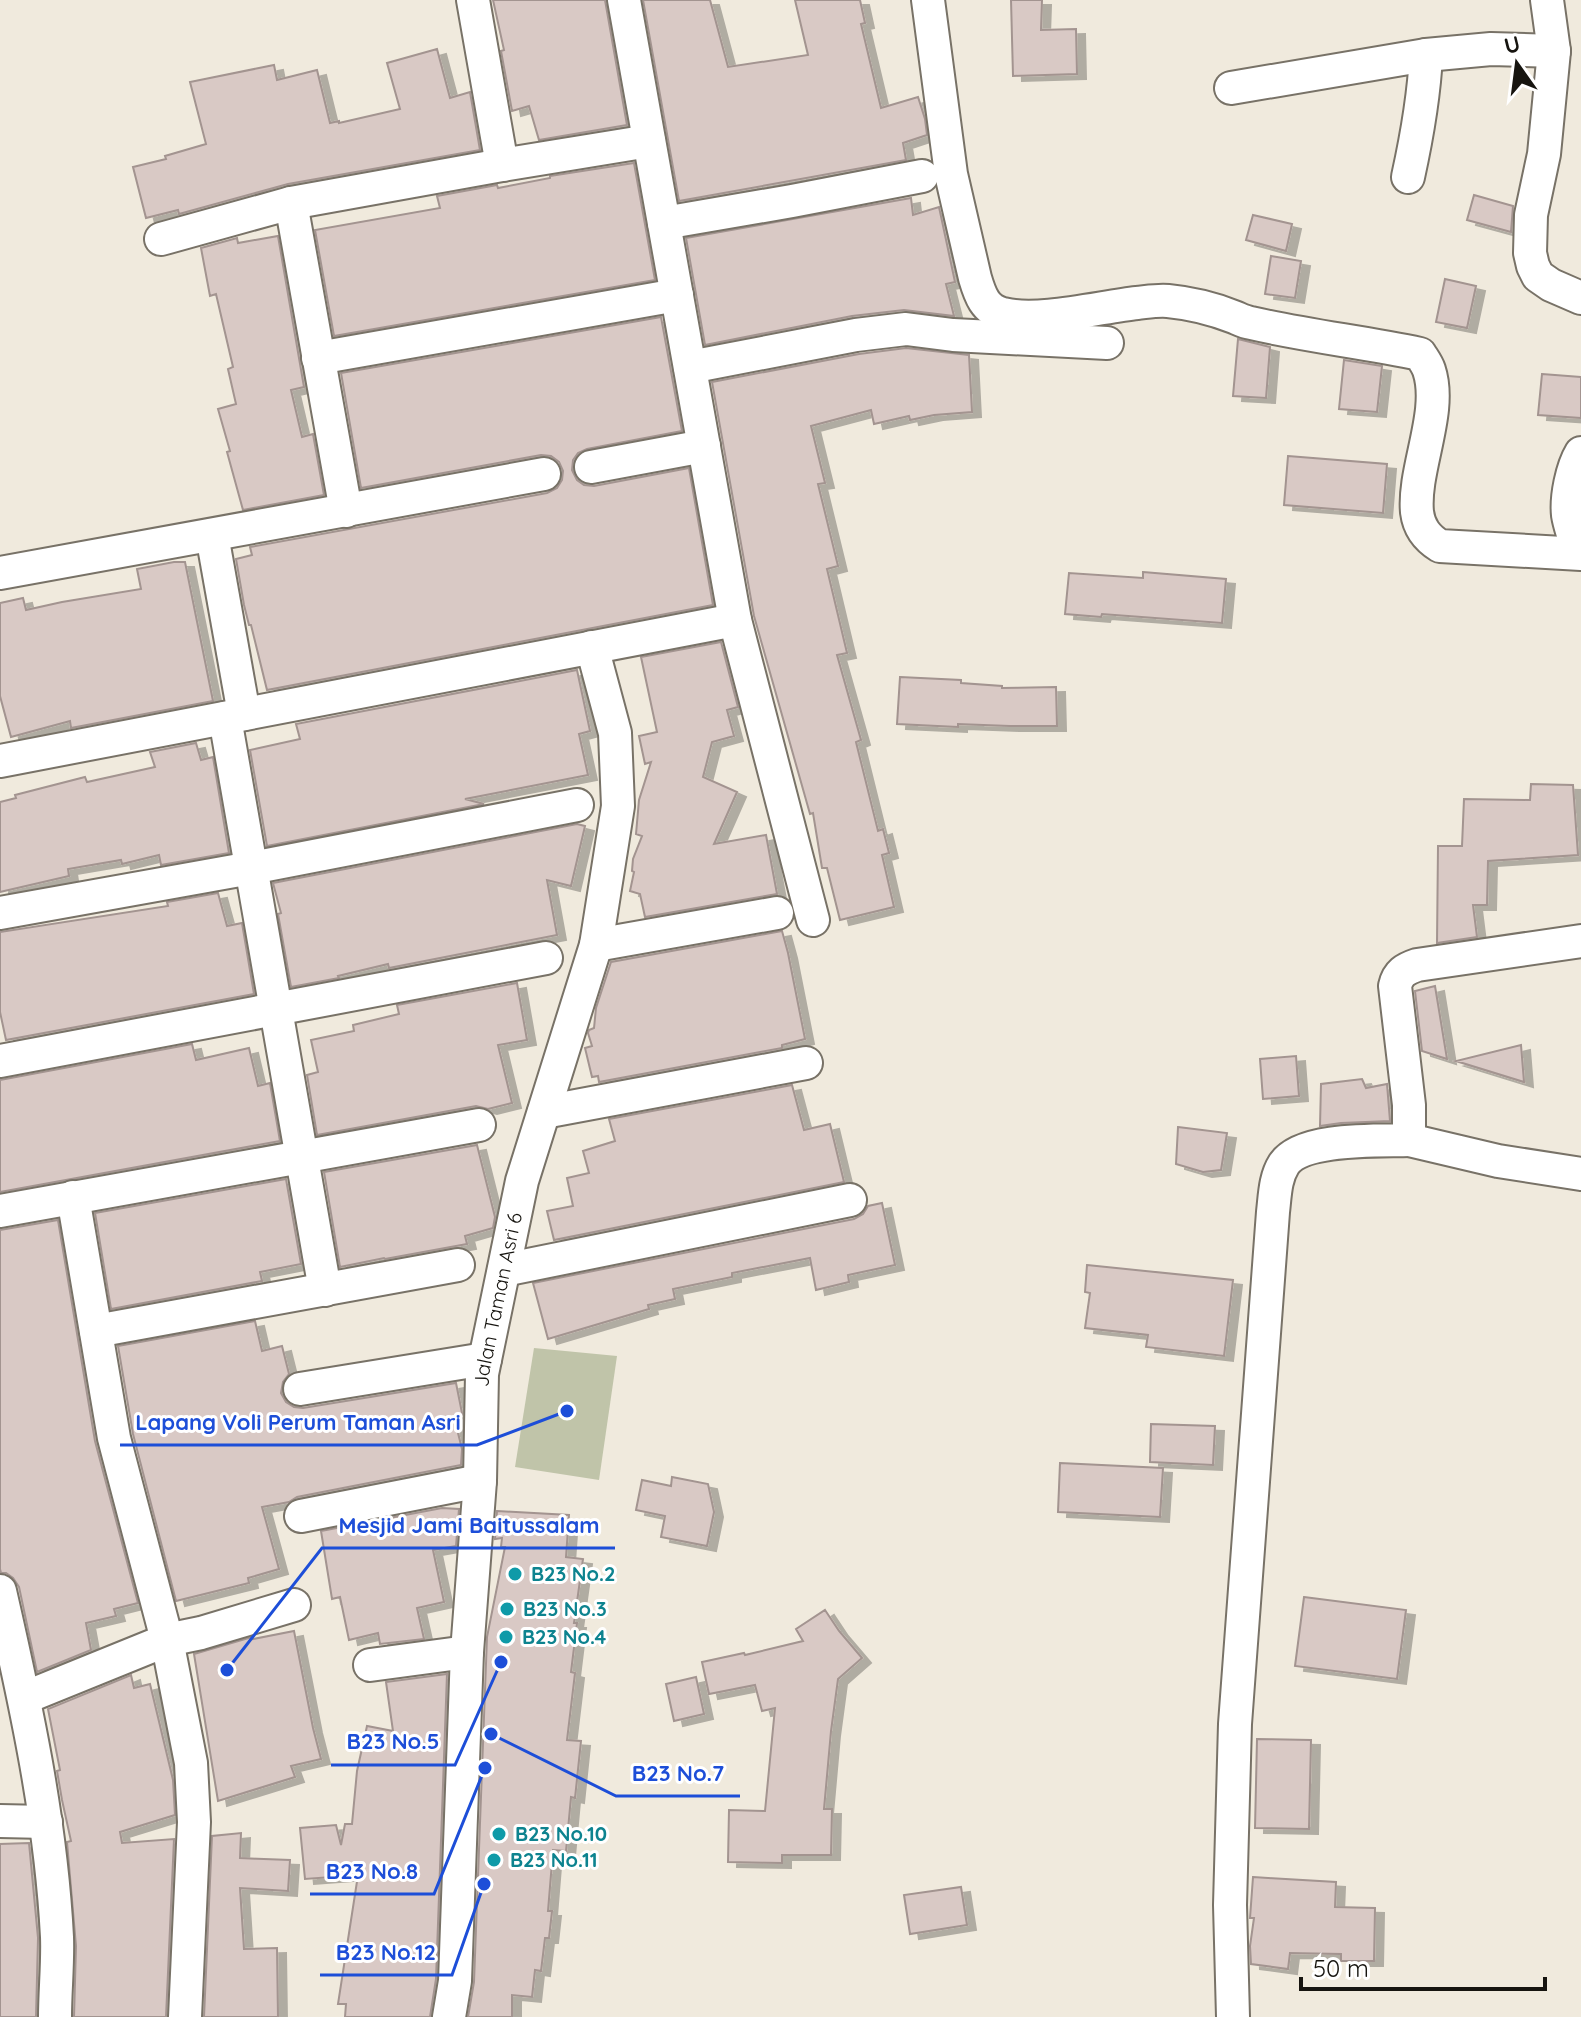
<svg xmlns="http://www.w3.org/2000/svg" width="1581" height="2017" viewBox="0 0 1581 2017" font-family="Quicksand,sans-serif">
<style>
.green{fill:#c0c4a9}
.building{fill:#d9c9c5;stroke:#a39490;stroke-width:2;filter:url(#shadow)}
.lines{fill:none;stroke-linecap:round;stroke-linejoin:round}
.minor-casing{stroke:#787267;stroke-width:36}
.minor{stroke:#fff;stroke-width:32}
.culture-dot{fill:#0f9aa8;stroke:#fff;stroke-width:3}
.labels{text-anchor:middle;stroke-width:6;stroke-linejoin:round;paint-order:stroke}
.street-label{font-size:20px;fill:#16140f;stroke:#fff}
.culture-label{font-size:20px;font-weight:bold;fill:#0d838f;stroke:#fff;text-anchor:start}
.leader{fill:none;stroke:#1d4ed8;stroke-width:3}
.callout-dot{fill:#1d4ed8;stroke:#fff;stroke-width:3}
.callout-label{font-size:22px;text-anchor:middle;font-weight:bold;fill:#1d4ed8;stroke:#fff;stroke-width:6;stroke-linejoin:round;paint-order:stroke}
</style>
<defs>
<filter id="shadow"><feDropShadow dx="9" dy="5" stdDeviation="0" flood-color="#0004"/></filter>
</defs>
<rect width="100%" height="100%" fill="#f0eadd"/>
<path class="green" d="M534,1348L617,1356L599,1480L515,1467Z"/>
<path class="building" d="M493,0H605L627,125L539,140L529,106L512,111L501,51L504,50Z
M643,0H710L728,67L808,55L795,0H860L865,23L861,24L881,108L918,97L925,119L927,135L903,143L906,160L679,201Z
M1011,0H1042L1041,30L1076,29L1077,74L1013,76Z
M437,49L450,98L470,92L480,150L288,184L179,214L178,210L146,218L133,167L166,159L165,156L206,144L190,82L274,65L277,80L317,70L330,123L339,121V123L400,109L387,63Z
M634,163L655,280L334,336L315,230L440,208L437,196L497,185L498,188L550,178V176Z
M1474,195L1513,206L1511,232L1467,220Z
M911,198L913,215L939,207L955,282L946,284L954,316L904,310L852,316L705,345L686,238Z
M1253,215L1292,224L1286,251L1246,240Z
M278,236L304,387L291,390L302,437L313,434L324,495L243,510L227,452L230,451L218,409L236,404L228,369L233,367L216,294L210,296L201,248L237,238L238,243Z
M1271,256L1301,261L1295,298L1265,294Z
M1445,279L1476,286L1467,328L1436,322Z
M661,317L682,431L587,449L578,453L573,460L572,470L577,480L584,485L594,486L689,468L713,605L267,690L251,625H249L244,605L236,559L252,555L250,547L547,493L557,488L562,480L563,471L559,462L551,456L541,455L361,488L341,373Z
M1238,339L1270,347L1266,398L1233,396Z
M906,348L969,355L972,412L934,415L910,420L909,416L874,424L871,410L811,426L825,483L818,484L838,566L827,569L847,653L837,655L861,740L856,742L878,831L883,829L889,853L882,855L894,907L840,920L827,868H822L813,813L810,814L754,616L712,382L859,354Z
M1344,360L1382,366L1377,412L1339,409Z
M1542,374L1581,377V418L1538,415Z
M1288,456L1387,464L1383,513L1284,505Z
M174,562H185L213,701L71,728L70,721L11,737L0,696V603L23,598L26,610L62,602L141,589L137,569Z
M1143,572L1226,579L1222,623L1102,614L1101,617L1065,614L1069,573L1143,578Z
M721,642L738,707L727,710L734,736L712,742L703,777L737,792L714,844L766,835L777,894L645,917L640,894L630,891L634,872L632,871L633,859L642,836L636,834L639,800L651,762L645,764L639,736L657,732L641,657Z
M577,670L590,731L579,734L588,775L465,799L484,804L267,846L250,750L300,739L296,724Z
M900,677L961,680V683L1002,686V688L1056,687L1057,726H1010L958,724V727L897,724Z
M196,743L201,760L213,757L229,853L161,865L159,855L122,864L121,860L68,869L69,876L0,892V802L16,798L15,795L85,777L87,782L155,767L150,752Z
M1531,784L1573,785L1578,855L1488,861L1487,905H1473L1477,937L1437,943L1438,846H1462L1464,799L1530,800Z
M577,824L585,826L571,886L547,880L557,935L389,968L388,964L338,976L339,978L291,987L278,914L281,913L273,883Z
M218,893L227,926L242,923L254,994L6,1040L0,1012V932L168,906L167,902Z
M782,931L788,953L805,1039L782,1045V1048L599,1082L598,1076L592,1077L585,1048L592,1046L588,1033L589,1030L594,1028L596,1008L611,962Z
M517,983L527,1040L498,1045L512,1103L488,1109L476,1106L317,1135L307,1075L318,1072L311,1040L354,1031L353,1025L399,1014L397,1005Z
M1435,986L1447,1059L1422,1051L1415,991Z
M192,1044L196,1060L249,1048L258,1086L270,1083L280,1141L0,1192V1080Z
M1521,1045L1524,1082L1456,1061Z
M1296,1056L1299,1096L1263,1099L1260,1059Z
M1362,1079L1366,1088L1387,1084L1390,1121L1341,1123L1320,1126L1321,1084Z
M792,1085L804,1130L830,1124L844,1182L554,1240L547,1211L573,1206L567,1178L589,1173L583,1151L615,1141L609,1119Z
M1178,1127L1227,1133L1221,1170L1203,1172L1176,1164Z
M477,1145L495,1217L493,1228L465,1236L467,1244L385,1259L384,1258L340,1267L324,1172Z
M286,1179L301,1264L260,1272L262,1281L111,1309L95,1213Z
M882,1203L895,1265L848,1275L849,1282L816,1290L810,1258L732,1273V1277L673,1289L675,1299L648,1305L649,1309L548,1339L533,1283L854,1219L863,1214L868,1206Z
M58,1220L95,1441L138,1603L114,1609L116,1616L86,1623L91,1650L37,1672L19,1587L13,1578L6,1573H1L0,1569V1230Z
M1087,1265L1233,1280L1224,1356L1146,1347L1148,1335L1085,1328L1090,1293L1085,1292Z
M255,1321L262,1351L282,1346L289,1374L283,1382L281,1393L286,1402L294,1407L303,1408L456,1383L462,1413V1415L454,1417L462,1449L461,1465L297,1497L289,1502L262,1507L279,1569L248,1578L249,1583L176,1601L133,1434L118,1346Z
M1151,1424L1215,1426L1213,1465L1150,1462Z
M1060,1463L1163,1468L1160,1517L1058,1512Z
M672,1477L708,1484L714,1512L707,1546L661,1537L665,1516L636,1510L642,1480L671,1486Z
M442,1508L459,1509L456,1546L433,1550L444,1602L417,1608L424,1639L380,1644L378,1633L349,1640L340,1597L332,1599L321,1531Z
M497,1511L569,1515L566,1557L583,1559L574,1623H577L571,1672L575,1673L567,1740L581,1741L575,1798L571,1797L566,1851L553,1850L548,1911H552L549,1938H545L541,1971L535,1970L532,1997L512,1995V2017H468L474,1982L487,1637L505,1547H501L502,1538L495,1539Z
M1304,1597L1406,1610L1397,1679L1295,1666Z
M825,1610L839,1631L862,1658L838,1679L831,1731L824,1809H832L831,1855H782V1863L728,1862L729,1810L765,1811L775,1708L762,1711L755,1685L709,1694L702,1662L744,1653L745,1655L803,1641L796,1629Z
M294,1631L313,1728L321,1759L291,1766L295,1777L218,1801L194,1654L252,1637L253,1639Z
M447,1674L436,1979L430,2017H345L346,2004H338L358,1875L305,1879L300,1828L336,1825L341,1845L345,1824H352L357,1771L367,1726L393,1731L386,1682Z
M131,1675L134,1688L150,1684L173,1780L175,1815L120,1832L122,1843L174,1839L166,2017H74L76,1946L67,1842L71,1841L62,1800L57,1771L60,1770L48,1709Z
M696,1677L704,1714L674,1721L666,1684Z
M1257,1739L1311,1740L1309,1829L1255,1828Z
M241,1833L240,1858L290,1860L288,1891L240,1888L244,1949L277,1948L278,2017H204L212,1836Z
M29,1843L38,1938L36,2017H0V1844Z
M1253,1877L1336,1882L1335,1907L1375,1908L1374,1961H1341V1954L1290,1953L1288,1969L1251,1964L1250,1946L1254,1918H1250Z
M961,1887L967,1925L910,1934L904,1895Z"/>
<g class="lines">
<defs>
<g id="minor">
<path d="M473,0L502,165"/>
<path d="M624,0L735,620L813,920"/>
<path d="M928,0L951,174L975,278C980,295 985,310 1003,314C1038,323 1100,307 1137,303C1147,302 1158,300 1168,301C1189,303 1214,309 1234,317C1239,319 1244,322 1251,323C1307,336 1363,342 1420,354C1423,359 1427,364 1429,370C1443,412 1413,469 1417,512C1419,528 1427,538 1440,546L1581,554"/>
<path d="M1547,0L1554,51L1544,154L1531,215L1530,253L1533,266L1538,276L1551,285L1581,298"/>
<path d="M1231,88L1426,55L1491,49L1554,51"/>
<path d="M1408,177C1417,136 1424,97 1426,55"/>
<path d="M291,203L346,511"/>
<path d="M664,223L792,201L922,176"/>
<path d="M161,239L291,203L502,165L649,141"/>
<path d="M318,358L677,295"/>
<path d="M690,367L856,335L906,329L953,335L1107,343"/>
<path d="M591,467L704,446"/>
<path d="M212,535L244,714"/>
<path d="M1577,553C1576,540 1570,528 1568,515C1566,497 1572,468 1581,453"/>
<path d="M0,573L544,474"/>
<path d="M225,718L325,1290"/>
<path d="M0,761L735,620"/>
<path d="M0,913L251,868L577,805"/>
<path d="M596,945L777,913"/>
<path d="M0,1061L546,958"/>
<path d="M544,1112L806,1063"/>
<path d="M1409,1140L1498,1161L1581,1174"/>
<path d="M73,1197L114,1438L167,1640L191,1763L194,1822L185,2017"/>
<path d="M0,1211L479,1125"/>
<path d="M504,1270L850,1200"/>
<path d="M96,1331L458,1265"/>
<path d="M300,1389L485,1359"/>
<path d="M301,1516L480,1481"/>
<path d="M0,1591C26,1705 51,1820 57,1937C58,1963 55,1991 55,2017"/>
<path d="M370,1665L467,1652"/>
<path d="M24,1698L167,1640L201,1633L294,1605"/>
<path d="M0,1821L46,1822"/>
<path id="s1" d="M449,2017L455,1981L467,1652L480,1481L482,1374L522,1181L596,945L618,806L615,733L592,647"/>
<path d="M1233,2017L1230,1905L1235,1724L1273,1212C1275,1195 1275,1178 1284,1164C1302,1137 1379,1141 1409,1140V1105L1395,986C1398,973 1405,969 1417,965L1581,941"/>
</g>
</defs>
<use href="#minor" class="minor-casing"/>
<use href="#minor" class="minor"/>
</g>
<g class="culture-dot">
<circle cx="515" cy="1574" r="8"/>
<circle cx="507" cy="1609" r="8"/>
<circle cx="506" cy="1637" r="8"/>
<circle cx="499" cy="1834" r="8"/>
<circle cx="494" cy="1860" r="8"/>
</g>
<g class="labels">
<g class="street-label">
<text dy="7" stroke="none"><textPath href="#s1" startOffset="720">Jalan Taman Asri 6</textPath></text>
</g>
<g class="culture-label">
<text x="531" y="1581">B23 No.2</text>
<text x="523" y="1616">B23 No.3</text>
<text x="522" y="1644">B23 No.4</text>
<text x="515" y="1841">B23 No.10</text>
<text x="510" y="1867">B23 No.11</text>
</g>
</g>
<path class="leader" d="M567 1411L477 1445H120M227 1670L322 1548H615M501 1662L455 1765H331M491 1734L616 1796H740M485 1768L434 1894H310M484 1884L452 1975H320"/>
<g class="callout-dot">
<circle cx="567" cy="1411" r="8"/>
<circle cx="227" cy="1670" r="8"/>
<circle cx="501" cy="1662" r="8"/>
<circle cx="491" cy="1734" r="8"/>
<circle cx="485" cy="1768" r="8"/>
<circle cx="484" cy="1884" r="8"/>
</g>
<g class="callout-label">
<text x="298" y="1430">Lapang Voli Perum Taman Asri</text>
<text x="469" y="1533">Mesjid Jami Baitussalam</text>
<text x="393" y="1749">B23 No.5</text>
<text x="678" y="1781">B23 No.7</text>
<text x="372" y="1879">B23 No.8</text>
<text x="386" y="1960">B23 No.12</text>
</g>
<g transform="translate(1517 64) rotate(346)" stroke="#ffffff" stroke-width="6" paint-order="stroke">
<path d="M0-6L14 30L0 20L-14 30Z" fill="#16140f"/>
<text y="-12" font-size="22" font-weight="bold" text-anchor="middle" fill="#16140f">U</text>
</g>
<path d="M1301 1977v12h244v-12" fill="none" stroke="#16140f" stroke-width="4"/>
<text x="1313" y="1977" font-size="24" fill="#16140f" stroke="#ffffff" stroke-width="6" paint-order="stroke">50 m</text>
</svg>
